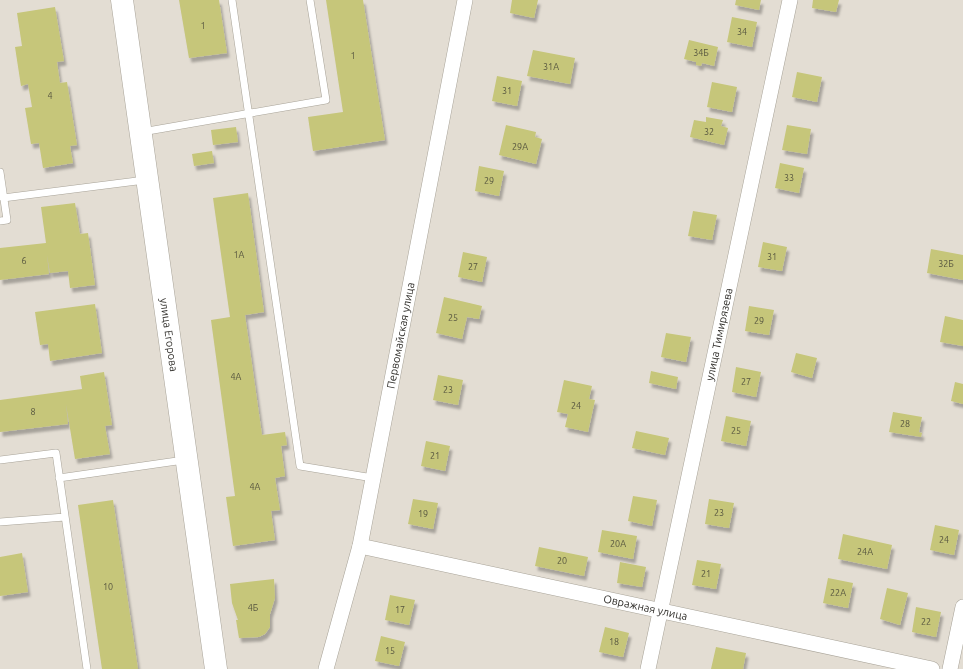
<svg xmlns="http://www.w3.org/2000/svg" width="963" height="669" viewBox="0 0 963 669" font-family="Ubuntu,sans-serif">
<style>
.building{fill:#c6c67a;filter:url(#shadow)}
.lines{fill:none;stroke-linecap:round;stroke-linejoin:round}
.service-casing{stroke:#a8a398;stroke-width:8}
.minor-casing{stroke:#a8a398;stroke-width:16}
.primary-casing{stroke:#a8a398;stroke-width:23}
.service{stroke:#fff;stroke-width:7}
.minor{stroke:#fff;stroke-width:15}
.primary{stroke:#fff;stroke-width:22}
.labels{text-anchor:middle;stroke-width:3.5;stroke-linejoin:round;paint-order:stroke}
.number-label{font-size:9px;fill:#56553f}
.street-label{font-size:11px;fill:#312f2b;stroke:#fff}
</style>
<defs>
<filter id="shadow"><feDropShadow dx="2.5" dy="4.5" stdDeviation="1" flood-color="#0004"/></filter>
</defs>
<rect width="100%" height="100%" fill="#e3ddd3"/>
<path class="building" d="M179,0H219L227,53L189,58Z
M326,0H363L385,140L313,151L308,117L343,112Z
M512,0H538L534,18L510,13Z
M736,0H761L759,10L735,5Z
M813,0H839L836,12L812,8Z
M55,7L64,61L57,62L60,83L67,82L77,145L70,146L73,163L43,168L39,143L31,144L25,108L32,107L28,84L21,86L15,47L22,46L17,13Z
M732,17L757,22L752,47L727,42Z
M689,40L718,47L714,66L702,63L701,66L696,65V62L684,59Z
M533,50L575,58L570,84L527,76Z
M797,72L822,77L817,102L792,97Z
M497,76L522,81L517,106L492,101Z
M712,82L737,87L732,112L707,107Z
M706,117L723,120L721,126L728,128L724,145L690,137L694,120L706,122Z
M506,125L536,132L535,137L542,139L536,164L499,155Z
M787,125L811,129L807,154L782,150Z
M236,127L238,142L213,145L211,130Z
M212,151L214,163L194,166L192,154Z
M780,163L804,168L799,193L775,188Z
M479,166L504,171L499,196L475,191Z
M248,193L264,312L245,315L262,435L285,432L287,445L281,446L285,476L275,478L280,510L271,511L275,540L233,546L226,497L235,496L211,320L230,317L213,198Z
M75,203L80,234L88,233L95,285L70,288L68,271L50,273L47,255L49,274L0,280V248L46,243L41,207Z
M693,211L717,215L712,240L688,236Z
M763,242L787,247L782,271L758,267Z
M931,249L963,255V280L927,273Z
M463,252L487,257L482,282L458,277Z
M444,297L482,306L479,319L467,317L462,339L436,333Z
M95,304L102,353L50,361L48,344L40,345L35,312Z
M749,306L774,310L769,335L745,331Z
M945,316L963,320V346L940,342Z
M666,333L691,337L686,362L661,357Z
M796,353L817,358L812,378L791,372Z
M736,367L761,372L756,397L732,392Z
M651,371L678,377L676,389L649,383Z
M104,372L112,425L105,426L110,454L75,459L66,404L68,424L0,432V400L82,389L80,376Z
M438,375L463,380L458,405L433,400Z
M564,380L592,386L589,399L595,400L588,432L565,427L568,414L557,412Z
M955,382L963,384V404L951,401Z
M893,412L922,417L919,432L922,433L921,437L889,432Z
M726,416L751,421L746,446L721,441Z
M636,431L669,438L665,455L632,448Z
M426,441L450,446L445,471L421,466Z
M633,496L657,500L652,526L628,521Z
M413,499L438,503L433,529L408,524Z
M709,499L734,503L729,528L705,524Z
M113,500L138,669H102L78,505Z
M935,525L959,530L954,555L930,550Z
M602,530L637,536L633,559L598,552Z
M843,534L892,545L887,569L838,559Z
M539,547L588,557L584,576L535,566Z
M22,553L28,592L0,596V557Z
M697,560L721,564L716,589L692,585Z
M620,562L646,567L642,587L617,583Z
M828,578L853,583L848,608L823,603Z
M274,579L275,598L270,614V627L265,634L259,637L239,638L236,620H238L232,603L230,584Z
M887,588L908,593L900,625L880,619Z
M390,595L415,600L409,625L385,620Z
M916,607L941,612L936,637L912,632Z
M605,627L629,633L623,657L599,652Z
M381,636L405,642L399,666L375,661Z
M716,647L746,653L743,669H711Z"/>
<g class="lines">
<defs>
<path id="service" d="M232,0L300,466L373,478
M142,132L326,100L310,0
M0,172L7,220L0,221
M3,198L145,180
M0,460L56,453L87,669
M59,478L184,460
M0,522L65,517"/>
<g id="minor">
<path id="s1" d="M360,546L932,669"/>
<path id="s2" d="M326,669L360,546L465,0"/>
<path id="s3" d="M648,669L790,0"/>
<path d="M950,669L963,607"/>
</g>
<g id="primary">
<path id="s4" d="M122,0L216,669"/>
</g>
</defs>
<use href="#service" class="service-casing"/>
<use href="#minor" class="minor-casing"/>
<use href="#primary" class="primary-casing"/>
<use href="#service" class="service"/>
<use href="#minor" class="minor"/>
<use href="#primary" class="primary"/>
</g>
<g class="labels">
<g class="number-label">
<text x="203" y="29">1</text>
<text x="742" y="35">34</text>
<text x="701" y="56">34Б</text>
<text x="353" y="59">1</text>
<text x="551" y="70">31А</text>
<text x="507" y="94">31</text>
<text x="50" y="99">4</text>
<text x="709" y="135">32</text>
<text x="520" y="150">29А</text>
<text x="789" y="181">33</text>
<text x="489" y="184">29</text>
<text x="239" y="258">1А</text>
<text x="772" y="260">31</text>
<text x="24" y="264">6</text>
<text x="946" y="267">32Б</text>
<text x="473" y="270">27</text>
<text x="453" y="321">25</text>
<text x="759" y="324">29</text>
<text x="236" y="380">4А</text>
<text x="746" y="385">27</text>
<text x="448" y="393">23</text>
<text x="576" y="409">24</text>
<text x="33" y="415">8</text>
<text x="905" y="427">28</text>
<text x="736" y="434">25</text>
<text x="435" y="459">21</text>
<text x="255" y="490">4А</text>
<text x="719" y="516">23</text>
<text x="423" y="517">19</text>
<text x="944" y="543">24</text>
<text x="618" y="547">20А</text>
<text x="865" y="555">24А</text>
<text x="562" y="564">20</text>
<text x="706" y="577">21</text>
<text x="108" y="590">10</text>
<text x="838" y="596">22А</text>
<text x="253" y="611">4Б</text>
<text x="400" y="613">17</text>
<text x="926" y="625">22</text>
<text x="614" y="645">18</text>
<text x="390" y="654">15</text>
</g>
<g class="street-label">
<text dy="4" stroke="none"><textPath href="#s4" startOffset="338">улица Егорова</textPath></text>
<text dy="4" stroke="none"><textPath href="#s3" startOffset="342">улица Тимирязева</textPath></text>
<text dy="4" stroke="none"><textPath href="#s2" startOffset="342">Первомайская улица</textPath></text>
<text dy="4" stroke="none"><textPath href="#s1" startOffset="292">Овражная улица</textPath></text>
</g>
</g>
</svg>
